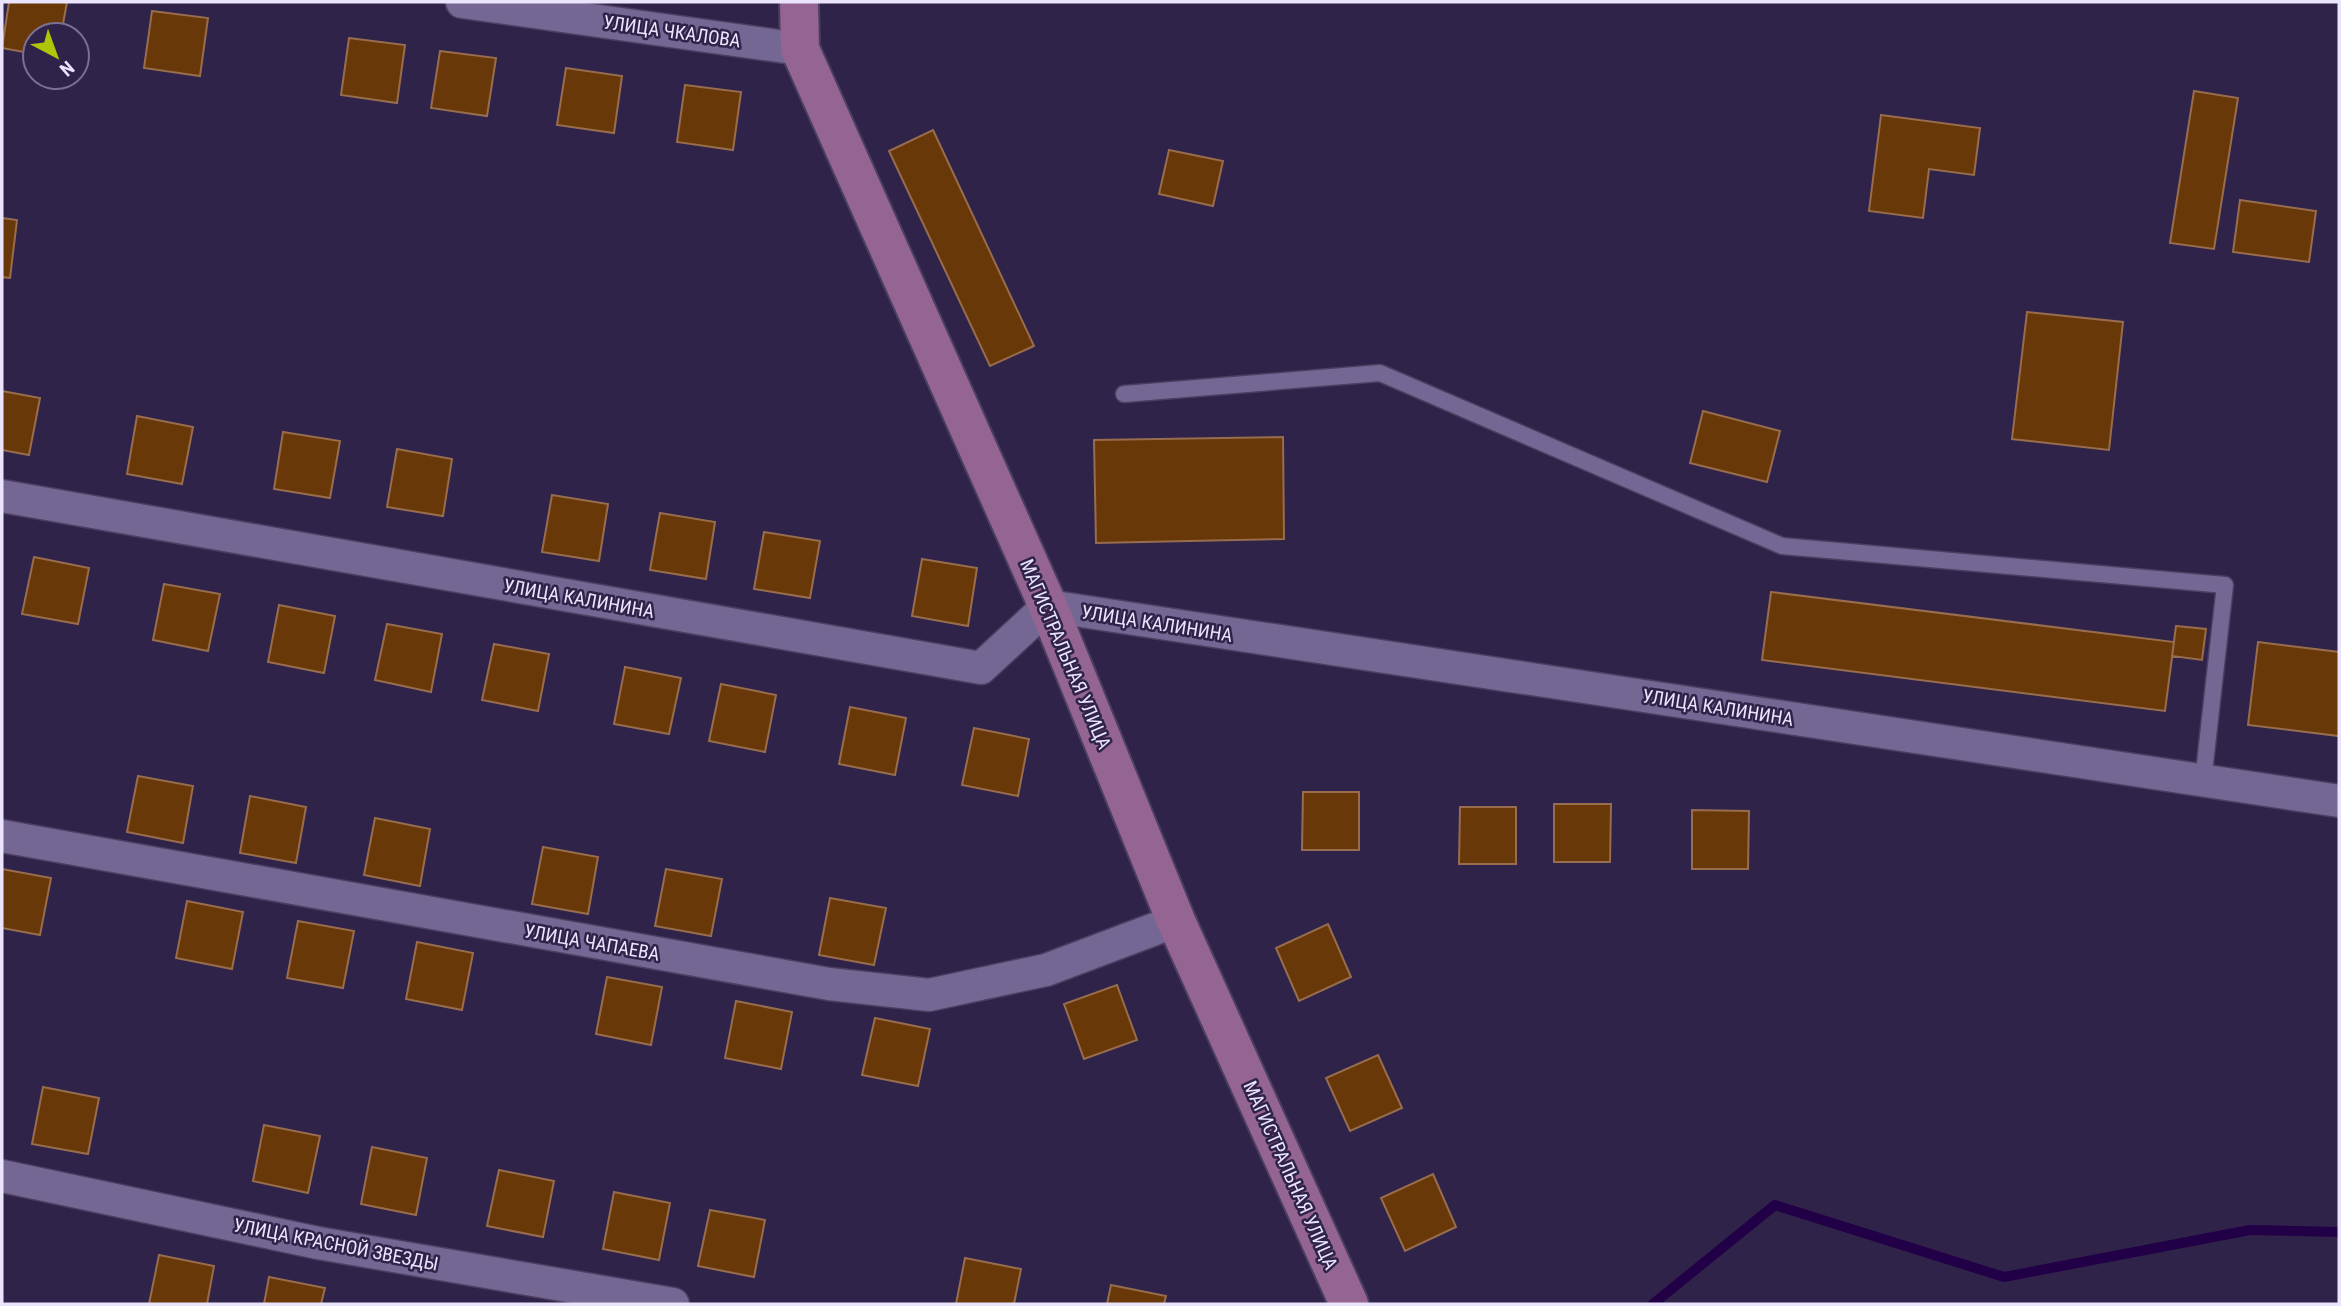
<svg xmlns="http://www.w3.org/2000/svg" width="2341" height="1306" viewBox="0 0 2341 1306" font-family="'Roboto Condensed',sans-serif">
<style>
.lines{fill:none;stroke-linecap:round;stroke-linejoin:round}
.stream{stroke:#220047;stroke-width:10}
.building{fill:#693809;stroke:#976d4d;stroke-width:2}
.lane-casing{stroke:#4b3e60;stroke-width:19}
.street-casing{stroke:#4b3e60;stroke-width:35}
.secondary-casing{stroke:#4b3e60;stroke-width:42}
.lane{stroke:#746793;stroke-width:16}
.street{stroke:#746793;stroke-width:32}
.secondary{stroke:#946492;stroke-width:38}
.labels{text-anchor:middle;stroke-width:5;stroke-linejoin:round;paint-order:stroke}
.street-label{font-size:19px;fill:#ebe4fd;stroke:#302349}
</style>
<rect width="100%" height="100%" fill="#302349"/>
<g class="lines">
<path class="stream" d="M1653,1304L1775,1205L2004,1277L2250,1230L2339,1232"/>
</g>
<path class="building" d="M9,2H67L61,35H35V54L2,48Z
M152,11L208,18L200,76L144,68Z
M349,38L405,45L397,103L341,95Z
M440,51L496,58L487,116L431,108Z
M566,68L622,76L614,133L557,125Z
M685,85L741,92L733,150L677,142Z
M2194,91L2238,98L2214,249L2170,243Z
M1881,115L1980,128L1974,175L1929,169L1923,218L1869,211Z
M933,130L1034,346L990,366L889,151Z
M1169,150L1223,161L1213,206L1159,194Z
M2240,200L2316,211L2309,262L2233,252Z
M2,218L17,220L10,278L2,277Z
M2027,312L2123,322L2109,450L2012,439Z
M2,391L40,398L29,455L2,450Z
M1703,411L1780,431L1767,482L1690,463Z
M137,416L193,427L182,484L127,474Z
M283,432L340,441L330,498L274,489Z
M1283,437L1284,539L1096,543L1094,440Z
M397,449L452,459L443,516L387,507Z
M552,495L608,504L599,561L542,552Z
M660,513L715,522L706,579L650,570Z
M764,532L820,541L810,598L754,589Z
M34,557L89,568L78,624L22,614Z
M922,559L977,568L968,626L912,616Z
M164,584L220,594L208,651L153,640Z
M1771,592L2174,642L2165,711L1762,660Z
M279,605L335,616L324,673L268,662Z
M387,624L442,634L431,692L375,680Z
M2176,626L2206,629L2202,660L2172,656Z
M2258,642L2339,652V736L2248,725Z
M494,644L549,654L538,711L482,700Z
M625,667L681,678L669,734L614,724Z
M721,684L776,695L765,752L709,741Z
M850,707L906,718L895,775L839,764Z
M974,728L1029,739L1018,796L962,785Z
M138,776L193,786L183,843L127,832Z
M1303,792H1359V850H1302Z
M250,796L306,807L296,863L240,853Z
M1554,804H1611L1610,862H1554Z
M1460,807H1516V864H1459Z
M1692,810L1749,811L1748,869H1692Z
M375,818L430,829L420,886L364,875Z
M543,847L598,857L588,914L532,904Z
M2,869L51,878L40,935L2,928Z
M666,869L722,879L711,936L655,926Z
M830,898L886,908L874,965L819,955Z
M187,901L243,912L232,969L176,958Z
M298,921L354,931L343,988L287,978Z
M1328,924L1351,977L1299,1001L1276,948Z
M417,942L473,953L462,1010L406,999Z
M607,977L662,987L651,1045L596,1034Z
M1117,985L1137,1040L1084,1059L1064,1004Z
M736,1001L792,1012L781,1069L725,1058Z
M875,1018L930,1029L918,1086L862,1075Z
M1378,1055L1402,1108L1350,1131L1326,1078Z
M43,1087L99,1098L88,1154L32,1144Z
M264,1125L320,1136L308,1193L253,1181Z
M372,1147L427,1158L416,1215L361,1204Z
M499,1170L554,1181L543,1237L487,1226Z
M1433,1174L1456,1227L1405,1251L1381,1198Z
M614,1192L670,1203L659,1260L603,1249Z
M710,1210L765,1220L754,1277L698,1266Z
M159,1255L214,1266L207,1304H149Z
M965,1258L1021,1269L1014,1304H956Z
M269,1277L325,1288L321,1304H264Z
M1111,1285L1166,1296L1164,1304H1107Z"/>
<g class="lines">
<defs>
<path id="lane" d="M1124,394L1380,373L1782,546L2225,585L2203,781"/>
<path id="street" d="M462,2L800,49
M2,496L981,668L1048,606L2339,801
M2,836L829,984L929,995L1046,970L1176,921
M2,1176L318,1243L673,1304"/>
<path id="secondary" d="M799,2L800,49L1048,606L1176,921L1349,1304"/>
</defs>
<use href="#lane" class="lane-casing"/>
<use href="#street" class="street-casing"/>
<use href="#secondary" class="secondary-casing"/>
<use href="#lane" class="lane"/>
<use href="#street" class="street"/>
<use href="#secondary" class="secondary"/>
</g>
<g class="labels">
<g class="street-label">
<text transform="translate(672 31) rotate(8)" y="7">УЛИЦА ЧКАЛОВА</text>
<text transform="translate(579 598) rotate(10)" y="7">УЛИЦА КАЛИНИНА</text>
<text transform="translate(1157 623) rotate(9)" y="7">УЛИЦА КАЛИНИНА</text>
<text transform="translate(1066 654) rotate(67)" y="7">МАГИСТРАЛЬНАЯ УЛИЦА</text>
<text transform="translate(1718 707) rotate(9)" y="7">УЛИЦА КАЛИНИНА</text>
<text transform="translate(592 942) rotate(10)" y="7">УЛИЦА ЧАПАЕВА</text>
<text transform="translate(1291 1175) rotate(66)" y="7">МАГИСТРАЛЬНАЯ УЛИЦА</text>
<text transform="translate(336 1244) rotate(11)" y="7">УЛИЦА КРАСНОЙ ЗВЕЗДЫ</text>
</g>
</g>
<rect width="2341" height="1306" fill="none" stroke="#ebe4fd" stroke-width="7"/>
<g transform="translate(56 56) rotate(139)"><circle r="33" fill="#302349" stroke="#7b7091" stroke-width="2"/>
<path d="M0-5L12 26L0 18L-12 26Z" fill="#afc507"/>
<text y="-10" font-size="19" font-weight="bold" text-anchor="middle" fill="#ebe4fd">N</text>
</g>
</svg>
